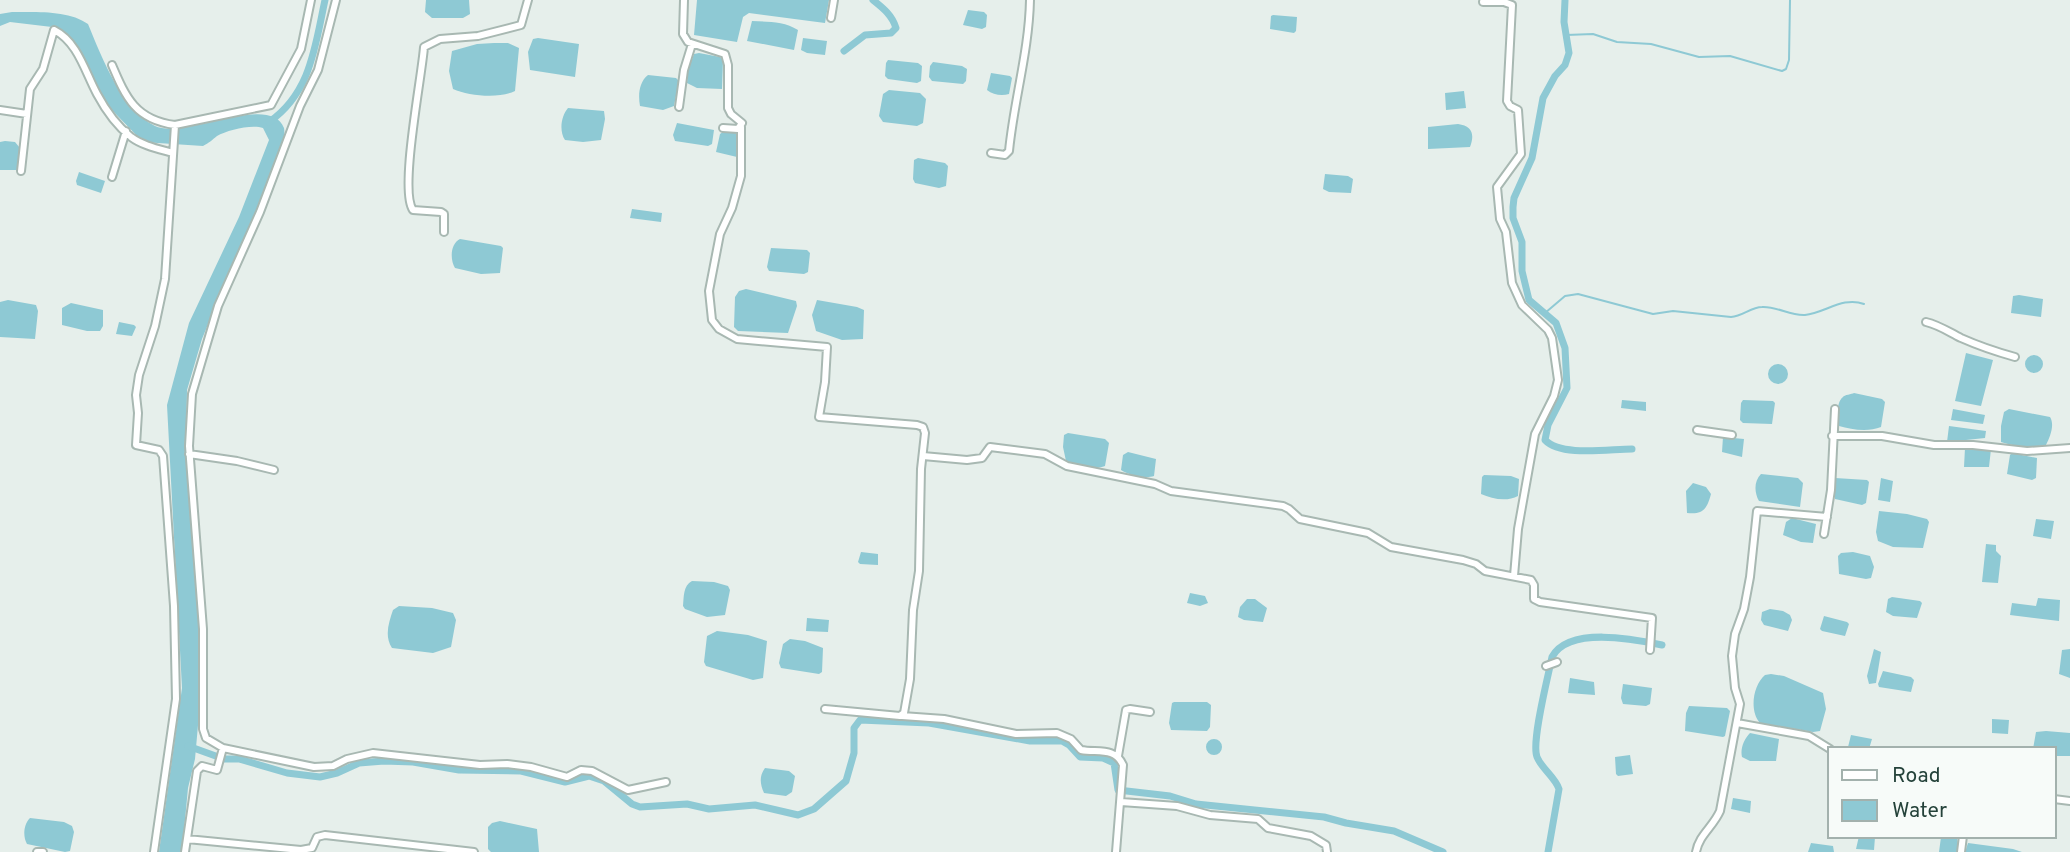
<svg xmlns="http://www.w3.org/2000/svg" width="2070" height="852" viewBox="0 0 2070 852" font-family="Overpass,sans-serif">
<style>
.water{fill:#8ec9d4}
.lines{fill:none;stroke-linecap:round;stroke-linejoin:round}
.stream{stroke:#8ec9d4;stroke-width:2}
.canal{stroke:#8ec9d4;stroke-width:7}
.street-casing{stroke:#a8b8b2;stroke-width:10}
.street{stroke:#fff;stroke-width:6}
</style>
<rect width="100%" height="100%" fill="#e6efeb"/>
<path class="water" d="M426,0H469L470,14L463,18H432L425,12Z
M697,0H829L825,23L749,13L743,17L737,42L694,35Z
M968,10L984,12L987,15L986,27L982,29L963,25Z
M12,12C35,12 69,10 88,24C102,58 122,110 155,126C185,140 270,92 284,128C285,133 284,140 283,144L228,285L213,312L202,339L187,390L186,462L200,615L202,680L195,759L188,788L182,852H159L182,688L167,405L189,323L239,217L269,140L263,128C252,124 227,130 217,136C212,140 209,143 203,146L143,142L106,104L74,41L52,27L10,22L0,26V14Z
M1273,15L1297,17L1296,31L1294,33L1270,29L1271,16Z
M752,21C768,22 784,21 798,30L794,50L747,41Z
M538,38L579,44L575,77L530,70L528,52L533,39Z
M803,38L827,41L825,55L807,53L801,50Z
M494,43H508L519,48L515,91C499,99 469,96 453,89L449,71L452,51L477,44Z
M699,53L720,57L723,60L722,89L697,88L687,83L688,70L694,54Z
M888,60L918,63L922,66L921,81L917,83L888,79L885,76L886,63Z
M933,62L962,66L967,69L966,81L963,84L932,81L929,77L930,66Z
M991,73L1010,76L1012,78L1009,94C1002,96 993,95 987,90Z
M648,75L676,78L679,81L674,106L663,110L640,106C638,95 639,82 648,75Z
M889,90L920,93L926,99L923,123L917,126L883,122L879,116L883,94Z
M1464,91L1466,108L1446,110L1445,93Z
M568,108L604,111L605,119L601,140L583,142L565,140C559,131 561,116 568,108Z
M677,123L714,130L712,144L708,146L675,141L673,135Z
M1458,124C1472,126 1475,134 1470,147L1428,149V127Z
M724,131L739,134L737,157L716,152L720,134Z
M5,141L15,142L20,148L19,170H0V142Z
M918,158L945,163L948,166L946,186L939,188L915,183L913,179L914,160Z
M79,172L105,181L101,193L77,185L76,181Z
M1325,174L1348,176L1353,179L1351,193L1329,192L1323,189Z
M632,209L662,213L661,222L630,218Z
M460,239L501,246L503,248L500,273L481,274L455,268C450,260 450,244 460,239Z
M771,248L807,250L810,253L808,272L804,274L769,271L767,267Z
M746,289L796,301L797,306L788,333L738,331L734,327L735,297L739,291Z
M2019,295L2043,299L2041,317L2011,313L2013,296Z
M8,300L36,305L38,311L35,339L0,337V302Z
M817,300L857,307L864,310L863,339L842,340L816,331L812,315Z
M71,303L103,310V326L100,331H87L62,325V308Z
M119,322L134,325L136,327L132,336L116,334Z
M1966,353L1993,360L1981,406L1955,401Z
M2025 364a9 9 0 1 1 18 0a9 9 0 1 1-18 0Z
M1768 374a10 10 0 1 1 20 0a10 10 0 1 1-20 0Z
M1854,393L1882,399L1885,402L1881,427C1869,432 1852,430 1839,426C1837,419 1836,402 1843,397C1844,395 1852,394 1854,393Z
M1622,400L1646,402V411L1621,408Z
M1743,400L1773,401L1775,403L1772,424L1743,423L1740,420L1741,403Z
M1953,409L1985,415L1983,424L1951,420Z
M2009,409L2050,417C2055,425 2050,437 2046,445C2033,450 2014,446 2001,442V426L2004,412Z
M1949,426L1986,431L1985,438L1947,442Z
M1068,433L1105,439L1109,443L1105,466C1093,471 1078,464 1066,461L1063,447L1064,435Z
M1723,437L1744,439L1742,457L1722,452Z
M1965,448L1991,449L1989,467H1964Z
M1128,452L1156,459L1154,476C1145,479 1129,475 1121,470L1123,455Z
M2012,453L2037,458L2036,478L2032,480L2007,474L2010,455Z
M1761,474L1798,478L1803,483L1800,507L1759,501C1754,492 1754,481 1761,474Z
M1484,475L1511,476L1519,479L1518,496C1507,502 1492,499 1481,494L1482,477Z
M1835,478L1867,480L1869,482L1866,503L1862,505L1835,499Z
M1881,478L1893,481L1890,502L1878,500Z
M1693,483L1706,487L1711,494C1707,509 1703,515 1687,513L1686,491Z
M1879,511L1907,514L1927,519L1929,522L1923,548L1893,547L1878,541L1876,532Z
M1792,518L1816,524L1813,543L1801,542L1783,535L1786,522Z
M2036,519L2054,521L2051,539L2033,536Z
M1986,544L1996,545V551L2001,556L1998,583L1982,582Z
M861,552L878,554V565L860,564L858,562Z
M1853,552L1870,556L1874,567L1871,578L1866,579L1839,574L1838,556L1841,553Z
M692,581L714,582L728,586L730,590L725,615L707,617L685,609L683,606C684,596 683,586 692,581Z
M1190,593L1205,596L1208,603L1200,606L1187,603Z
M1892,597L1920,601L1922,603L1917,618L1893,616L1886,612L1888,599Z
M2038,598L2060,600L2059,621L2010,615L2012,603L2036,606Z
M1247,599H1255L1267,608L1263,622L1244,620L1238,617L1240,607Z
M399,606L432,608L453,613L456,620L451,647L433,653L392,648C384,636 389,622 393,610Z
M1770,609L1783,611L1790,615L1792,620L1788,631L1764,625L1761,620L1762,612Z
M1824,616L1847,622L1849,624L1845,636L1822,631L1820,629Z
M807,618L829,620L828,632L806,631Z
M717,631L748,635L767,641L763,678L753,680L706,666L704,662L707,636Z
M790,639L805,641L823,648L822,672L819,674L781,668L779,663L783,644Z
M1874,649L1881,652L1876,683L1869,684L1867,676Z
M2070,649V678L2059,674L2062,650Z
M1883,671L1911,677L1914,680L1911,692L1879,687L1878,684Z
M1771,674L1784,676L1823,693L1826,709L1820,731L1813,732L1760,723C1749,711 1753,685 1765,675Z
M1570,678L1594,682L1595,695L1568,693Z
M1623,684L1652,688L1650,704L1646,706L1623,704L1621,698Z
M1174,702H1207L1211,705L1210,727L1207,731L1171,730L1169,723L1172,703Z
M1689,706L1727,708L1730,711L1725,736L1723,737L1685,731L1686,713Z
M1992,719L2009,720L2008,734L1992,733Z
M2046,731L2070,733V756H2054V749H2033L2036,732Z
M1750,733L1779,739L1776,761H1750L1742,757C1740,749 1744,739 1750,733Z
M1851,735L1872,739L1869,749L1848,747Z
M1206 747a8 8 0 1 1 16 0a8 8 0 1 1-16 0Z
M1630,755L1633,774L1618,776L1616,774L1615,757Z
M765,768L789,771L795,776L792,792L786,796L764,793C760,784 759,776 765,768Z
M1733,798L1751,801L1750,813L1731,809Z
M30,818L64,822L72,826L74,832L70,851L65,852L27,844C23,837 23,825 30,818Z
M500,821L537,829L539,852H491L488,849V827L492,823Z
M1859,836L1875,837L1874,850L1856,849Z
M1957,836L1959,852H1939L1941,837Z
M1811,843L1833,846L1834,852H1808Z
M1968,843L2013,849L2022,852H1965Z"/>
<g class="lines">
<path class="stream" d="M1566,35L1593,34L1617,42L1651,44L1699,57L1730,56L1782,71L1786,69L1789,60L1790,0
M1545,313L1565,296L1578,294L1653,314L1673,311L1731,317C1743,316 1751,307 1762,307C1777,306 1790,316 1805,315C1825,313 1843,296 1864,304"/>
<path class="canal" d="M1565,0L1564,22L1569,53L1565,65L1555,76L1543,98L1532,158L1514,198L1513,207V218L1522,242V271L1529,300L1556,323L1565,348L1567,388L1548,425L1545,440C1561,457 1609,449 1632,449
M844,51L865,35L891,33L896,28C892,15 883,8 873,0
M269,122C311,93 315,46 325,0
M188,746L224,759H239L287,773L320,777L337,773L359,763L384,761L413,762L459,770L521,771L565,782L589,776L604,781L632,804L640,807L687,804L709,809L755,805L798,815L814,809L846,781L854,753V728L860,720L929,723L1030,741H1062L1069,745L1080,757L1103,758L1114,763L1118,790L1170,796L1196,804L1324,817L1346,823L1394,831L1443,852
M1548,852L1559,789C1555,777 1542,769 1537,757C1531,742 1548,677 1552,657C1569,626 1634,639 1662,645"/>
<defs>
<path id="street" d="M684,0L683,34L688,42L725,54L728,65V108L731,114L742,123L738,129L723,128
M1483,2H1504L1512,5L1507,101L1510,106L1518,110L1521,154L1497,187L1500,219L1506,232L1512,283L1522,305L1548,330L1552,338L1558,380L1554,396L1535,434L1518,529L1514,576
M831,18L834,0
M112,65C126,98 136,120 175,125
M679,107L684,70L692,44
M0,110L27,114
M741,127V176L732,208L720,234L709,291L712,320L719,329L737,339L827,347L825,382L819,417L917,425L923,427L925,433L921,469L919,571L913,610L910,679L904,713L900,716L825,709
M991,153L1005,155L1009,151C1014,100 1029,51 1030,0
M21,171L30,89L43,69L54,30C78,42 85,72 97,94C105,109 117,126 131,137C143,146 159,149 173,153
M112,177L126,131
M444,232V214L441,212L413,210C399,191 422,76 424,47L440,39L478,36L521,25L528,0
M1926,322C1939,325 1949,332 1961,338C1979,346 1997,352 2015,357
M1697,430L1732,435
M1832,436H1882L1934,445H1973L2027,451L2070,448
M189,454L237,461L274,470
M923,456L967,460L982,458L990,447L1045,454L1067,466L1155,484L1171,491L1283,506L1289,509L1300,519L1368,533L1391,547L1463,560L1476,564L1485,571L1531,580L1534,585V599L1540,602L1652,618L1650,650
M1824,534L1831,490L1835,409
M1546,666L1557,662
M902,716L944,719L1016,734L1057,733L1071,739L1081,750C1098,753 1115,747 1123,765L1116,852
M1737,723L1809,736L1830,749
M223,748L314,767L333,766L347,759L373,753L480,765L507,764L531,767L567,777L581,770L592,771L628,790L666,782
M1118,756L1126,710L1130,709L1150,712
M2054,799L2070,801
M1121,802L1177,806L1210,815L1258,819L1268,828L1311,836L1326,845L1327,852
M187,839L301,850L312,848L317,837L325,835L474,852
M37,852H43
M154,852L176,699L174,606L163,456L159,450L136,445L138,413L136,395L139,375L155,326L165,279L175,125L271,105L301,49L311,0
M185,852L197,771L202,766L217,770L223,748L206,738L203,729V629L189,446L192,394L218,306L260,212L300,106L318,70L336,0
M1696,852C1699,835 1713,827 1720,811L1740,704L1735,688L1732,656L1735,634L1744,609L1750,577L1757,511L1827,517
M1961,852L1963,836"/>
</defs>
<use href="#street" class="street-casing"/>
<use href="#street" class="street"/>
</g>
<rect x="1828" y="747" width="228" height="91" fill="#f7fbf9" stroke="#a3b1ad" stroke-width="2"/>
<rect x="1842" y="770" width="35" height="10" fill="#ffffff" stroke="#a3b1ad" stroke-width="2"/>
<text x="1892" y="782" font-size="21" fill="#24423a">Road</text>
<rect x="1842" y="800" width="35" height="21" fill="#8ec9d4" stroke="#a3b1ad" stroke-width="2"/>
<text x="1892" y="817" font-size="21" fill="#24423a">Water</text>
</svg>
